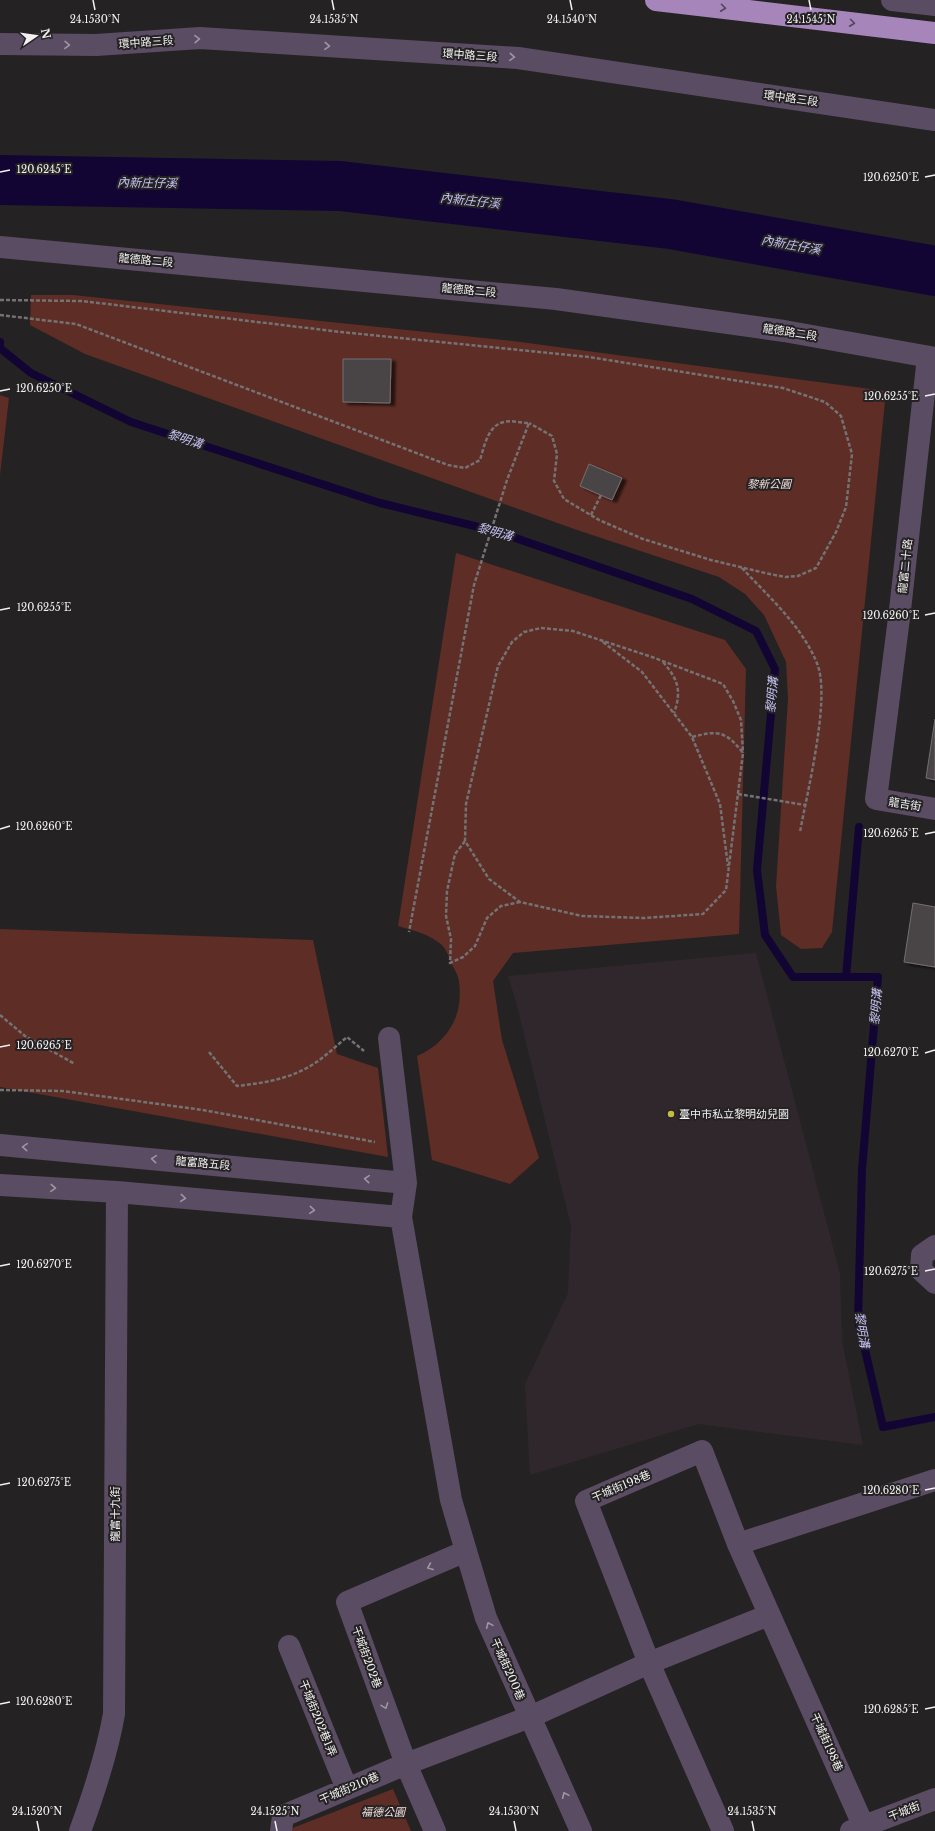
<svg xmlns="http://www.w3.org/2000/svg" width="935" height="1831" viewBox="0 0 935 1831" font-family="'Libre Baskerville','Noto Sans TC',serif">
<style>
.built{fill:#30272d}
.green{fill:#5e2d25}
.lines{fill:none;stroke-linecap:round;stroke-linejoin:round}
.stream{stroke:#120534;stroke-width:8}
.river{stroke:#120534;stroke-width:50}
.building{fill:#4a4546;stroke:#746f70;filter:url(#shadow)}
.path{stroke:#757274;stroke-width:2.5;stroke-dasharray:4 2;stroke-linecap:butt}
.minor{stroke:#5a4c62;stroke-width:22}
.highway{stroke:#a685ba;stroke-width:22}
.oneway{stroke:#524558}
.oneway2{stroke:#9e96a2}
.ticks{fill:none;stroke:#f2f0f1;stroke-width:1.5}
.poi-dot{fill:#c1be40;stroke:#252224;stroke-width:1.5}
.labels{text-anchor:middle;stroke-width:4;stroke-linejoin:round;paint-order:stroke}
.street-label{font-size:11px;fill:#f2f0f1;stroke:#252224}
.park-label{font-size:11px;font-style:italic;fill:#f2deda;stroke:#252224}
.poi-label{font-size:11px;fill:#f2f0f1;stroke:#252224;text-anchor:start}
.water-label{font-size:12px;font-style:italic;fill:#c6c4f6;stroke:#252224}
.ticks-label{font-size:10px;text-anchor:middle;fill:#f2f0f1;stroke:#252224;stroke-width:4;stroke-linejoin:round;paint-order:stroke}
</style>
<defs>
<filter id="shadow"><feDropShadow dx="4.5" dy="2.5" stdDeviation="1" flood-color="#0009"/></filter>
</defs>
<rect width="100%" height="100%" fill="#252224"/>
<path class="built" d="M756,953L840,1274L842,1341L863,1445L698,1424L530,1475L525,1384L568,1293L571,1226L516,1002L508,976Z"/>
<path class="green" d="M31,295H73L513,341L886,391L832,932L822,948L801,949L781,935L776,886L788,699L786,662L764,615L745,594L719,577L577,530L85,354L30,325Z
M0,395L9,398L0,475Z
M456,553L725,640L746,669L739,934L513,953L493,981L502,1040L539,1158L510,1184L432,1160L417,1056C447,1043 464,1016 459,982C459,977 455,970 452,965C449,957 446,947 438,942C426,933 412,930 398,926Z
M0,929L313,940L337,1054L378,1068L388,1157L0,1087Z
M393,1789L411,1831H290V1829Z"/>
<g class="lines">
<path class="stream" d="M0,342V348L31,373L131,422L380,503L495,531L692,599L756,631L775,669L757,870L765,935L793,977H878L862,1170L858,1320L883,1427L935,1417
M846,977L859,827"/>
<path class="river" d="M0,180L340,186L670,224L935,271"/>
</g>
<path class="building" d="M343,359H391L390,403L343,402Z
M589,464L622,478L612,500L580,486Z
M935,719V780L926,778Z
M913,903L935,907V967L904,962Z"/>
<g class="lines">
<path class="path" d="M0,300L82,301L341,332L589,357L783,388L825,402L841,416L852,454L846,507L836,532L816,568L798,576L785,577L765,573L711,560L643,539L599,520L564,499L554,481L557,454L552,436L529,423
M0,315L76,324L448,465L465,468L480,460C484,447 488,425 504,422C512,420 521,423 529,423L507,480L474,585L409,932
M591,515L601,495
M742,568C769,597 804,628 818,666C830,702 807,793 800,832
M603,642L642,672L692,737L720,804L728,866
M663,662C678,679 682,691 674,713
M692,737C718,730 726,731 743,753L726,890L703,914L644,918L582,916L520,902L489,879L465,841L466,804L498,666L512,642L524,632L541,628L573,631L652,657L723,684L733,701L741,720L743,753
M738,794L805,805
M465,841L455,854L447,891L446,916L451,939L450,963L463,957L475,946L487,918L501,906L520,902
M0,1015L25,1036L75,1064
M209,1052L237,1086C264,1083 291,1079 315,1063C326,1056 336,1046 347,1037L364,1051
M0,1090L63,1091L203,1110L375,1142"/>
<path class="minor" d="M892,0L935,5
M0,44L96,45L200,38L518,58L935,120
M0,247L556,299L784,331L935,358
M928,357L900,610L876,799L935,809
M389,1038L406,1183L401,1217L451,1500L466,1551L486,1618L581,1831
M0,1145L406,1183
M0,1185L117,1192L401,1217
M935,1246L922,1255L921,1270L935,1283
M738,1544L935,1480
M289,1646L347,1789
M80,1831C94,1793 107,1754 114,1714L117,1192
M281,1831L283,1816L406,1764L530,1717L649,1663L769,1615
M435,1831L406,1764L347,1602L466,1551
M723,1831L649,1663L586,1501L702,1451L738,1544L864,1827
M851,1831L935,1799"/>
<path class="highway" d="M656,0L935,33"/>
</g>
<defs><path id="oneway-chevron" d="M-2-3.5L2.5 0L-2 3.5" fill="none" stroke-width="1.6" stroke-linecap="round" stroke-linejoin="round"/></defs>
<g class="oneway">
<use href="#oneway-chevron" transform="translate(723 8) rotate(7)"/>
<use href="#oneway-chevron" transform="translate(852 23) rotate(7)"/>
</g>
<g class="oneway2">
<use href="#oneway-chevron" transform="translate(197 39) rotate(-2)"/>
<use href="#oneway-chevron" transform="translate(67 45) rotate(1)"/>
<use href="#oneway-chevron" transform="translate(327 46) rotate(3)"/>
<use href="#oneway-chevron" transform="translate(512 57) rotate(4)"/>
<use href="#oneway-chevron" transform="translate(25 1147) rotate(-176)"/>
<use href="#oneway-chevron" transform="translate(154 1159) rotate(-175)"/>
<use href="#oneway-chevron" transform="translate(367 1179) rotate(-175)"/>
<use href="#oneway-chevron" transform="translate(53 1188) rotate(3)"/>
<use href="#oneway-chevron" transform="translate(183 1198) rotate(5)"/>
<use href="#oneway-chevron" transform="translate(312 1210) rotate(5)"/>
<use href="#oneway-chevron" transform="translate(430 1567) rotate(157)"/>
<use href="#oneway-chevron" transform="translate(489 1625) rotate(-114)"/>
<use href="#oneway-chevron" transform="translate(385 1706) rotate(70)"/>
<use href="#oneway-chevron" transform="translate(565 1795) rotate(-114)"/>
</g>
<path class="ticks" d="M93,0L95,10M332,0L334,10M570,0L572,10M809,0L811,10M0,172L10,170M925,177L935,175M0,391L10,389M925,396L935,394M0,610L10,608M925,615L935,613M0,829L10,826M925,834L935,832M0,1047L10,1045M925,1053L935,1050M0,1266L10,1264M925,1271L935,1269M0,1485L10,1483M925,1490L935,1488M0,1704L10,1702M925,1709L935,1707M37,1821L39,1831M275,1821L277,1831M514,1821L516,1831M752,1821L754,1831"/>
<circle class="poi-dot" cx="671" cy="1114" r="4"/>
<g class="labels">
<g class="street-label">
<text transform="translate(146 42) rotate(-4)" y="4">環中路三段</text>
<text transform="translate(470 55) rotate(4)" y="4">環中路三段</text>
<text transform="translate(791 98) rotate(8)" y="4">環中路三段</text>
<text transform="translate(146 260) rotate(5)" y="4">龍德路二段</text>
<text transform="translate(469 290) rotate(5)" y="4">龍德路二段</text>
<text transform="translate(790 332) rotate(9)" y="4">龍德路二段</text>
<text transform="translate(905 566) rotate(-84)" y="4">龍富二十路</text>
<text transform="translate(905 804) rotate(9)" y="4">龍吉街</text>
<text transform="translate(203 1163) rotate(5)" y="4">龍富路五段</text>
<text transform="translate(621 1486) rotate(-23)" y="4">干城街198巷</text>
<text transform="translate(115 1514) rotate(-90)" y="4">龍富十九街</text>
<text transform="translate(367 1657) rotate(70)" y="4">干城街202巷</text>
<text transform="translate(508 1669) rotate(66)" y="4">干城街200巷</text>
<text transform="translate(318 1718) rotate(68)" y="4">干城街202巷1弄</text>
<text transform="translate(827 1742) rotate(66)" y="4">干城街198巷</text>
<text transform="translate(349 1788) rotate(-23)" y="4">干城街210巷</text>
<text transform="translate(904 1811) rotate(-21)" y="4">干城街</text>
</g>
<g class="park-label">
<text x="769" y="488">黎新公園</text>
<text x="383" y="1816">福德公園</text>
</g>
<g class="poi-label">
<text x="679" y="1118">臺中市私立黎明幼兒園</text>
</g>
<g class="water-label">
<text transform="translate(147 183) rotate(1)" y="4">內新庄仔溪</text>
<text transform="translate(470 201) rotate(6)" y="4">內新庄仔溪</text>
<text transform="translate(791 245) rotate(10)" y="4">內新庄仔溪</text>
<text transform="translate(185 439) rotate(18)" y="4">黎明溝</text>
<text transform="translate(495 532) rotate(16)" y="4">黎明溝</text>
<text transform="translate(772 695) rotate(-85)" y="4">黎明溝</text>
<text transform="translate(876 1007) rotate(-85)" y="4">黎明溝</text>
<text transform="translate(862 1330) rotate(81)" y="4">黎明溝</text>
</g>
</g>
<g class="ticks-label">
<text x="95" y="23">24.1530°N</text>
<text x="334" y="23">24.1535°N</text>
<text x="811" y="23">24.1545°N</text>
<text x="572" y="23">24.1540°N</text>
<text x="44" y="173">120.6245°E</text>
<text x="891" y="181">120.6250°E</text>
<text x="44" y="392">120.6250°E</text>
<text x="891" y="400">120.6255°E</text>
<text x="44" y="611">120.6255°E</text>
<text x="891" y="619">120.6260°E</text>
<text x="44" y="830">120.6260°E</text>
<text x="891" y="837">120.6265°E</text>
<text x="44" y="1049">120.6265°E</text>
<text x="891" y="1056">120.6270°E</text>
<text x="44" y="1268">120.6270°E</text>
<text x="891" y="1275">120.6275°E</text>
<text x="44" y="1486">120.6275°E</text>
<text x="891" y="1494">120.6280°E</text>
<text x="44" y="1705">120.6280°E</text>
<text x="891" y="1713">120.6285°E</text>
<text x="37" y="1815">24.1520°N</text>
<text x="275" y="1815">24.1525°N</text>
<text x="514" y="1815">24.1530°N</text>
<text x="752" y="1815">24.1535°N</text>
</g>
<g transform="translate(36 36) rotate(77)" stroke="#252224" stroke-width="3" paint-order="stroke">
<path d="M0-3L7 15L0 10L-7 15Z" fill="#f2f0f1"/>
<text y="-6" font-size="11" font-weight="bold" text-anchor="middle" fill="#f2f0f1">N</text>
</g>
</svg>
